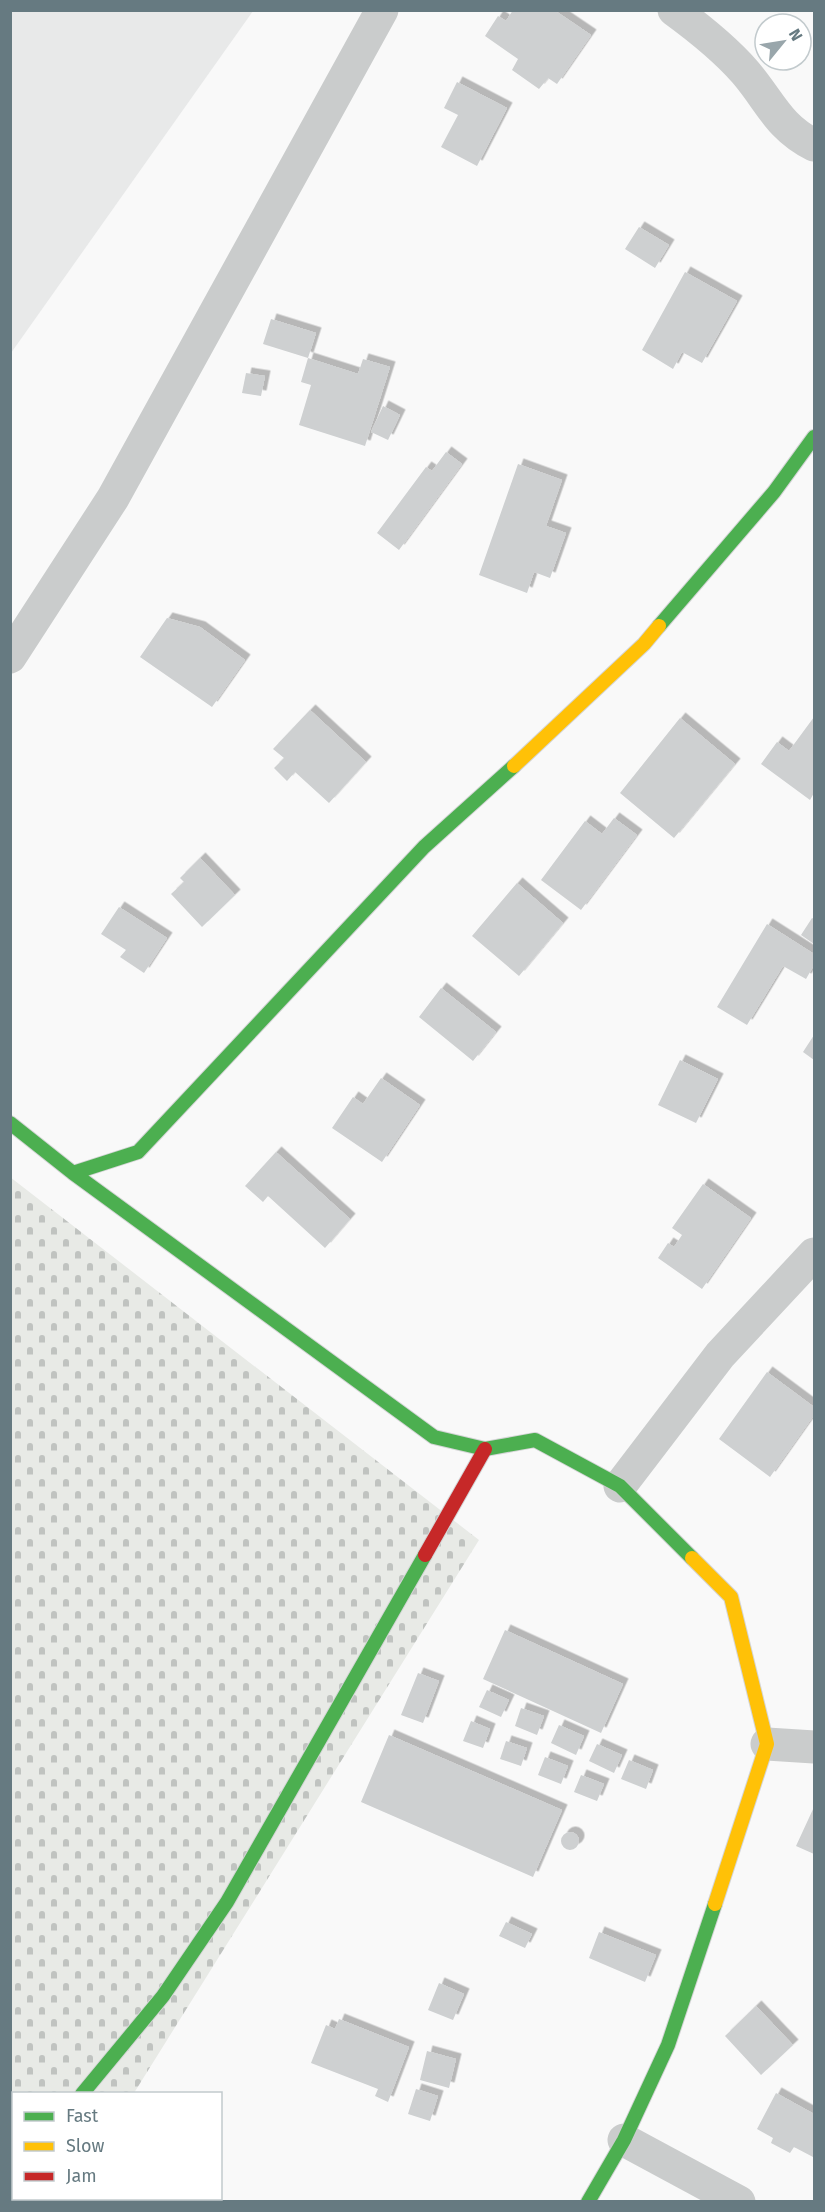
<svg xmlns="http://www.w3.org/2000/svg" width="825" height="2212" viewBox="0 0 825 2212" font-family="'Fira Sans',sans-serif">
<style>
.built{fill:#e8e9e9}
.cemetery{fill:url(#cemetery-stones)}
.building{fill:#ced0d1;filter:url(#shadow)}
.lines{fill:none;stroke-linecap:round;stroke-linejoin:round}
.fast-casing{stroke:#d4d5d6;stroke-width:16}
.slow-casing{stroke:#d4d5d6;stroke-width:16}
.jam-casing{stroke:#d4d5d6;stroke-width:16}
.street{stroke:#cacccc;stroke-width:33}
.fast{stroke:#4caf50;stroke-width:14}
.slow{stroke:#ffc107;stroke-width:14}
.jam{stroke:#c62828;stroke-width:14}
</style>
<defs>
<pattern id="cemetery-stones" width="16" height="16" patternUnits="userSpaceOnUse" patternTransform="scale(1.5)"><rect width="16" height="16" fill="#e8eae6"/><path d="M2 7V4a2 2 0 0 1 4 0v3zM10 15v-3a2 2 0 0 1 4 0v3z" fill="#c0c3c0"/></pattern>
<filter id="shadow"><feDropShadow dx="5.5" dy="-5.5" stdDeviation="0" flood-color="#0004"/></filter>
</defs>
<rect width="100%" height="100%" fill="#f9f9f9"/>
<path class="built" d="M11,10L253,11L11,353L10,11Z"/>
<path class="cemetery" d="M10,1177L479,1540L134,2093L14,2094L13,2176L10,2174Z"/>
<path class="building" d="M513,10H554L591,35L557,84L548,78L539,89L512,70L518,59L485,36L498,16L506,21Z
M457,82L507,108L477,166L441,147L458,115L444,108Z
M639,227L669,245L655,268L625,249Z
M685,272L737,301L702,363L682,352L673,369L642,350Z
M271,319L316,333L308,358L263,344Z
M308,358L358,374L363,359L390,367L365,446L299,425L311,385L301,382Z
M246,373L265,376L261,396L242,393Z
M383,406L400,415L388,440L371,432Z
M446,452L462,464L399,550L377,533L426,467L432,471Z
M518,464L562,480L546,526L566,533L550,578L534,572L527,593L479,575Z
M167,618L200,627L245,660L212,707L140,657Z
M310,710L366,762L329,803L295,772L287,781L274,768L284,758L273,749Z
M814,717V793L810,800L761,764L777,742L789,751Z
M680,718L735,764L674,838L620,793Z
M614,818L637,835L581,910L541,880L585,821L602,834Z
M200,858L235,895L202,927L171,894L184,882L180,878Z
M517,883L563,923L519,976L472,936Z
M119,907L167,938L144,973L120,957L126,950L101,934Z
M812,918L814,919V944L801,935Z
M767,924L814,954V965L806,979L783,966L747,1025L717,1007Z
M441,988L496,1032L473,1061L419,1017Z
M814,1035V1060L803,1052Z
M680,1060L718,1079L696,1123L658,1105Z
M381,1078L420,1105L382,1162L332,1128L353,1097L363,1104Z
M276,1152L350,1219L325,1248L268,1196L263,1202L245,1186Z
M703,1184L751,1218L702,1289L658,1258L668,1243L674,1247L682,1235L672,1228Z
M767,1372L814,1407V1415L770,1477L719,1439Z
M505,1630L623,1684L601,1733L483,1679Z
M418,1673L439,1681L423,1723L401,1715Z
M487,1690L509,1700L501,1717L479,1707Z
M521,1708L544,1716L537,1735L515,1726Z
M471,1721L490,1729L483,1748L463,1741Z
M559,1725L584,1736L576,1755L551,1743Z
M389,1735L562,1810L533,1877L361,1802Z
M506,1741L527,1748L521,1766L500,1759Z
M597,1744L622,1755L614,1773L589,1761Z
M545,1757L568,1766L561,1784L538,1775Z
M629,1760L653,1770L646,1789L621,1779Z
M581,1775L604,1784L597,1801L574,1792Z
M814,1807V1854L796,1846Z
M561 1841a9 9 0 1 1 18 0a9 9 0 1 1-18 0Z
M506,1922L532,1934L525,1948L499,1936Z
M599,1932L656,1955L645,1982L589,1958Z
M439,1983L464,1994L453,2020L428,2010Z
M756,2006L793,2045L761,2075L725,2036Z
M339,2019L409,2047L388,2102L375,2096L378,2089L311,2063L326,2025L335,2029Z
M427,2051L456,2059L449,2088L420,2080Z
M416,2089L438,2096L430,2121L408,2114Z
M776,2093L814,2114L813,2157L794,2147L790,2153L771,2143L773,2138L757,2129Z"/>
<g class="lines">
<defs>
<path id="fast" d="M659,626L774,492L814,437
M10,1123L73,1173L434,1437L485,1449L535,1440L620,1486L692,1558
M73,1173L138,1152L424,847L514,766
M82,2094L163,1996L227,1902L425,1555
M16,2198L21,2202
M588,2202L624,2140L668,2045L715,1904"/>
<path id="slow" d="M514,766L644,644L659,626
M692,1558L731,1597L767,1744L715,1904"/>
<path id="jam" d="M425,1555L485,1449"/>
</defs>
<use href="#fast" class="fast-casing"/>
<use href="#slow" class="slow-casing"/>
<use href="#jam" class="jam-casing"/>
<path class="street" d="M674,10C700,29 724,48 745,72C770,101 778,127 814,145
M10,657L113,498L382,10
M620,1486L720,1355L814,1254
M767,1744L814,1747
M624,2140L739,2202"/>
<use href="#fast" class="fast"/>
<use href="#slow" class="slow"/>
<use href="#jam" class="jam"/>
</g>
<rect width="825" height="2212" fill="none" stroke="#667a81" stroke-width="24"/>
<rect x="12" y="2092" width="210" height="108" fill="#ffffff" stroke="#c2cacd" stroke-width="1.5"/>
<rect x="24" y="2112" width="30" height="9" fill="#4caf50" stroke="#c2cacd" stroke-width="1.5"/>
<text x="66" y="2122" font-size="18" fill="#667a81">Fast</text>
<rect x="24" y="2142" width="30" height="9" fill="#ffc107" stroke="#c2cacd" stroke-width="1.5"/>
<text x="66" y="2152" font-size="18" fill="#667a81">Slow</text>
<rect x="24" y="2172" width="30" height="9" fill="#c62828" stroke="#c2cacd" stroke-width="1.5"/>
<text x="66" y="2182" font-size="18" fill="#667a81">Jam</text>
<g transform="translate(783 42) rotate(60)"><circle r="28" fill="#ffffff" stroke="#c2cacd" stroke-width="1.5"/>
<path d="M0-4.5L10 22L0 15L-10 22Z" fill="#99a6ab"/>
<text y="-9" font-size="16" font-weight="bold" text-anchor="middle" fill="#667a81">N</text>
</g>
</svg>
